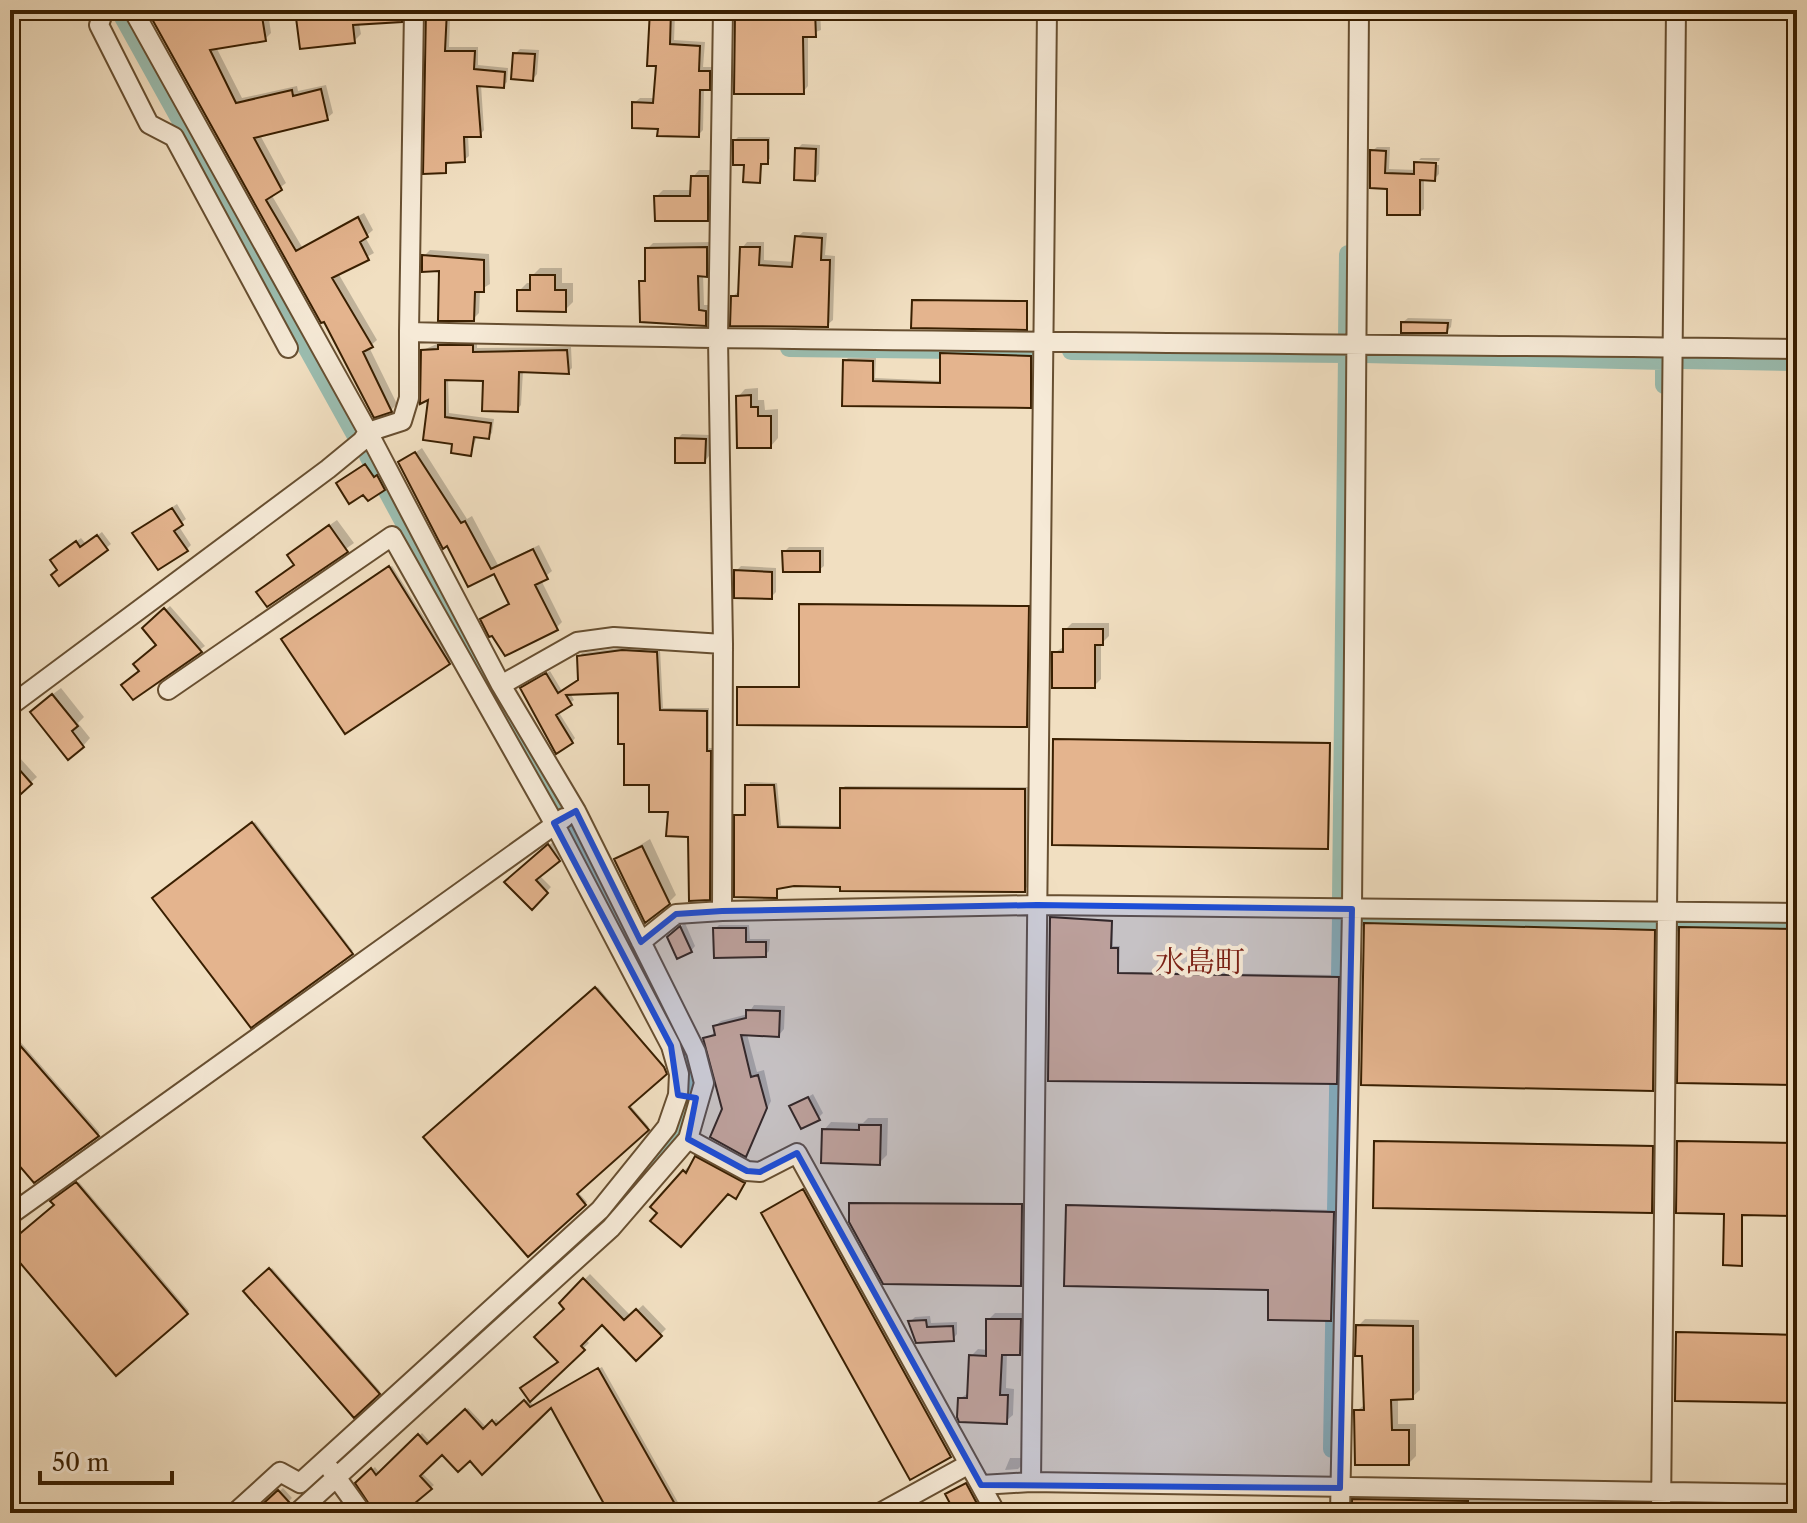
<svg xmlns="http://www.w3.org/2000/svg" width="1807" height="1523" viewBox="0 0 1807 1523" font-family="'Libre Caslon Text','Noto Serif JP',serif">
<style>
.shadow{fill:#0003}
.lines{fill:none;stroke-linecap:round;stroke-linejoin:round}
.canal{stroke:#9bbdb0;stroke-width:18}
.building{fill:#e4b48e;stroke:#391f01;stroke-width:2}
.minor-casing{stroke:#674f31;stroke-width:22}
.minor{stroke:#f6ead7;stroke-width:18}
.marked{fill:#1d4ed8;fill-opacity:0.2;stroke:#1d4ed8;stroke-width:6;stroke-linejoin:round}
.labels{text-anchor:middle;stroke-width:8;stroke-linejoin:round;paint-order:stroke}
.quarter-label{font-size:30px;fill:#7a1f14;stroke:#f6ead7}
</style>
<rect width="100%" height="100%" fill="#f1dfc1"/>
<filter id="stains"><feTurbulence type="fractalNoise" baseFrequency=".0025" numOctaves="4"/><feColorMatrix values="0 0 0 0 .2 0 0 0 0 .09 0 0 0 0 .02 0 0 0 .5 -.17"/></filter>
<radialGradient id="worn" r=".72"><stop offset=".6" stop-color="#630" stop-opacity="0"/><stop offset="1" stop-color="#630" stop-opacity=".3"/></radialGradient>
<path class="shadow" d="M149,10H235L238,24L269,19L271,33L265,39L216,47L242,98L297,86L298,91L326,85L333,113L327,118L260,135L286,183L271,194L302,247L364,213L373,230L365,237L374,253L338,273L377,340L369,347L397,404L391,410L375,415L325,319Z
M297,10H395L359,23L361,34L354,41Z
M428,10H464L460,20H450L449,47H478V65L508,68L507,82L503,86L481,85L484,130L480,135H468L469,156L464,160L449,161L445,171Z
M652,10H714L710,14L675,15L674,40L705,42L703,67H714V82L704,88L703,130L698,135L660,127L634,103L640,98H656L658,64Z
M737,10H820L821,30L808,35V86L803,92H736Z
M520,49L539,50L537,74L533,79L515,54Z
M738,137H770V159L763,162L759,181L746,163L735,140Z
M802,144L820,145L819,174L815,178L797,149Z
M1377,147H1390L1389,169L1416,170L1418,161V164L1439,165V174L1434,179H1424V209L1419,213L1389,187L1372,151Z
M1421,158H1440L1439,161L1419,160Z
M699,170H714V213L707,219L656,197L663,190H692L693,177Z
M803,232L827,233L825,255L835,256L833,320L827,325L733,296L739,291L742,248L747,242H764V260L795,262L797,237Z
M712,242V269L703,274L704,305H712L711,318L705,324L641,282L647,277V249L653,243Z
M430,250L489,254L490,284L480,290L479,313L473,319L441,269L424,256Z
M540,268H562V283H573V302L565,310L519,291L527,283H532V276Z
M915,299L1028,300V326L914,301Z
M1408,318L1452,319L1451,327L1447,331L1403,322Z
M444,341L477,342V348L571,347L572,368L568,372L523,371L521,405L517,410L485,379L448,378L449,413L494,419L492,433L488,437L477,436L471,454L455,443L431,397L423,350Z
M946,350L1034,353L1033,402L1030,406L844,404L845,361L848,358H876L875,378L942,381V354Z
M758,388V400H764L765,410L778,409V438L771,446L738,397L745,389Z
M682,434L710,435L709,456L705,461L677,439Z
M422,448L467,519L472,516L498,565L539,545L552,571L541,580L562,622L556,628L483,620L510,602L495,571L469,584L400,463Z
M370,460L389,484L384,489L364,492L338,483Z
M177,504L186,519L178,525L191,545L186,550L139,529Z
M337,520L354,543L268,605L259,592L296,564L297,548Z
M102,532L111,544L106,548L59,569L57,556L81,538L86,544Z
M789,547H824V566L819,570L784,552Z
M392,566L451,660L346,732L285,637Z
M741,566L776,568V592L771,597L736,571Z
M803,603L1030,605L1028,723L739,687L801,686Z
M170,606L205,646L134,697L141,671L159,645L144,628Z
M1072,623H1109V636L1101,644V679L1094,686L1054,653L1065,646V630Z
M627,647L660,649L663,708H709V748H713V894L709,898L690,835L626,742L620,691L570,693L574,700L558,711L575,738L572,742L526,685L550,671L562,691L580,679L579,657L582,653Z
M61,688L84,717L78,723L90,738L83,746L40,704Z
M1057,738L1331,742L1329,845L1055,739Z
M10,747L37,777L12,799L10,797Z
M750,782L777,783L781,825L842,826V789L845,786L1028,787L1027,887L1024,890L794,884L779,886L776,896L736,816L747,812Z
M255,822L353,951L251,1025L155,898Z
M650,839L676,895L669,902L616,860Z
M554,841L564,855L539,875L551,887L532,907L512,877Z
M1054,916L1113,920V946H1120L1119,972L1340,975L1338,1080L1050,1079Z
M1368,922L1656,929L1654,1088L1366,924Z
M685,923L695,946L691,951L674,932Z
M719,925H749L750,939H770L769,951L765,955L715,929Z
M1683,926L1797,928V1083L1681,928Z
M598,987L667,1071L629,1104L649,1127L577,1191L587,1202L528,1254L426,1138Z
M754,1005L785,1006L784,1029L779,1035L747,1034L757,1072L764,1070L771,1101L745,1154L724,1109L706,1038L717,1031L715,1026L721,1021L748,1014Z
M10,1030L100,1133L35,1180L13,1155L10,1158Z
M813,1094L823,1113L818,1118L792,1107Z
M868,1118H888L887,1155L879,1163L824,1130L831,1122L863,1123Z
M1378,1140L1654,1145L1653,1209L1376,1142Z
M1681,1140L1797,1142V1214L1743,1213L1741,1264L1726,1212Z
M703,1151L750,1176L742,1190L736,1196L728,1192L660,1213L684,1171Z
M79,1182L189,1311L117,1373L18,1257L10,1265V1244L56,1205L53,1201Z
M805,1189L952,1453L950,1455L765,1212Z
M853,1202L1023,1203L1022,1282L851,1204Z
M1070,1204L1335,1210L1333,1317L1330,1319L1270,1289L1068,1206Z
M272,1268L380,1391L354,1415L245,1291Z
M590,1274L631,1316L643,1305L666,1329L636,1358L602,1322L585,1339L589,1343L529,1400L533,1405L602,1367L684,1513H612L551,1405L470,1458L442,1452L421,1472L434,1485L401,1513H375L358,1483L375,1467L380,1474L422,1433L431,1443L468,1408L487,1428L496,1419L500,1423L529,1398L560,1361L567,1308L561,1303Z
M995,1313H1027L1026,1346L1020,1353H1007L1006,1388L1014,1389L1013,1415L1006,1421L959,1399L970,1392L971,1356L978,1349L988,1350V1320Z
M930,1316L931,1323L957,1322V1334L953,1339L911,1321L915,1317Z
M1365,1319L1419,1320L1420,1390L1412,1397L1398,1398V1424H1416V1456L1409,1463L1356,1411L1366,1404L1364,1354L1358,1326Z
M1680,1331L1797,1334V1401L1678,1333Z
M1010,1458H1023V1464L1018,1469L1005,1470Z
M972,1478L993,1513H958L947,1495Z
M283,1488L292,1498L277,1513H255Z
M1357,1497L1649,1503V1513H1354Z
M926,1506L930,1513H911Z"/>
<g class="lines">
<path class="canal" d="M119,10L358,440
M1347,339L1348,254
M789,348L1030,351
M1071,351L1344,354
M1364,354L1664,361V385
M1682,360L1797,362
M368,456L655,988
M1341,899L1347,354
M1363,917L1657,923
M1674,922L1797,925
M623,1202C663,1152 706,1116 685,1046
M1332,1449L1341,917
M1652,1513V1508"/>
</g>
<path class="building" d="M147,10H261L266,41L210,50L236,103L292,90L293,96L321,89L328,120L254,138L282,190L266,200L296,251L358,217L368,237L360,242L369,260L332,278L373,347L363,352L392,412L374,418L324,322L321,323Z
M295,10H402V22L353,25L355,43L300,49Z
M426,10H447L445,51H475L474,69L505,72L504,88L477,86L481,137H464L465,162L446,163V173L423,174Z
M650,10H671L670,44L700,46L699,71H710V90H700L699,137L657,136L658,129L632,128V102L653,103L656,66H647Z
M815,10L816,37H803L804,94H734L735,13Z
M513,53L535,54L533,81L511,79Z
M733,140H768V164H761L760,183L743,182L744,165H733Z
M795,148L816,149L815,181L794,180Z
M1370,150L1386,151L1385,173L1414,174V162L1436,163L1435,181L1420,180V215H1387V189L1370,188Z
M691,176H708V221H655L654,196H690Z
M795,236L822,238L821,260H830L828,327L730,326L731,296H738L740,247H760L759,265L792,267Z
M707,247V277L698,276L699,310L706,311V326L640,322L639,281H645V248Z
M422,255L484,260V292H475L474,321H438L439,271L422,272Z
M530,275H555V290H566V312L517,311V290H530Z
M912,300L1027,301V330L911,328Z
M1401,322L1448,323L1447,333H1401Z
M438,345H473V352L567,350L569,374L519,372L518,412L482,411L483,381L445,380V417L491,423L489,439L474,437L471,456L451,453L452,444L423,440L428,400L420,404L421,350L438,349Z
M940,353L1031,356V408L842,406L843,360L873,361V381L940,383Z
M751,395V407H758V416H771V448H737L736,396Z
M675,438L706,439L705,463H675Z
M415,452L461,523L465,521L491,569L533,549L548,579L535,585L558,630L505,656L492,636L489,637L480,619L509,604L494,574L468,587L447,546L443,549L398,462Z
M365,464L374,477L377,475L385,490L368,501L363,495L349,504L336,483Z
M172,508L183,525L174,531L188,551L158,570L132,533Z
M329,525L348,552L267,607L256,592L294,565L287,555Z
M97,535L108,550L59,586L51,575L57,570L50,560L76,541L80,547Z
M782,551H820V572H783Z
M389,566L450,664L345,734L281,639Z
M734,570L772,572V599L734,598Z
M799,604L1029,606L1027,727L737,725V687H799Z
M164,608L202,652L133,700L121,685L139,671L133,664L156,645L142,628Z
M1063,629H1103V645H1095V688H1052V652H1063Z
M622,650L657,652L660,710L707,711V751H711L710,900L689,901L688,837L666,836L668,812H649V785H624V744H618V693L566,695L572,705L556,715L573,743L556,754L520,688L546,673L558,693L578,680L577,656Z
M52,694L78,726L72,731L84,747L68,760L30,712Z
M1053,739L1330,743L1328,849L1052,845Z
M10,759L32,784L10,804Z
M745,785H774L778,827L840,828V788L1025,789V892L840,891V887L794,886L777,889V898L734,897V815H745Z
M252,822L353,954L251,1028L152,898Z
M548,844L560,861L536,880L548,893L532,910L504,882Z
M642,846L670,904L645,923L614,859Z
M1050,917L1112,921L1111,948H1118V973L1339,977L1337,1084L1048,1081Z
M1364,923L1655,930L1653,1091L1361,1085Z
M680,926L692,952L677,959L667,937Z
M1679,927L1797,929V1085L1677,1083Z
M713,928H746V942H766V957L714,958Z
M595,987L664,1067L667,1074L629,1107L649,1130L577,1194L586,1205L528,1257L423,1137Z
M746,1010L780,1011L779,1037L741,1035L751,1077L758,1075L767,1108L746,1157L710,1137L722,1109L703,1038L715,1035L713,1026L746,1018Z
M10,1034L99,1136L34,1183L10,1155Z
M808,1097L820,1120L801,1129L789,1106Z
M859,1125H881L880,1165L821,1163L822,1129L859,1130Z
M1374,1141L1653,1146L1652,1213L1373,1208Z
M1677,1141L1797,1143V1216L1742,1215V1266L1723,1265L1724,1214L1676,1213Z
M695,1156L745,1183L736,1199L728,1194L681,1247L650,1221L657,1213L650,1207L683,1170L686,1173Z
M76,1182L188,1314L116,1376L10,1251V1242L54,1205L50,1201Z
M803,1189L951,1457L910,1480L761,1213Z
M849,1203L1022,1204L1021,1286L883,1284L849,1222Z
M1066,1205L1334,1212L1331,1321L1268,1320V1290L1064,1286Z
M269,1268L380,1394L354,1418L243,1291Z
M583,1278L624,1320L636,1309L662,1336L636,1361L602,1325L581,1346L585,1350L530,1402L520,1388L558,1362L534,1337L564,1309L559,1303Z
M986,1319H1021L1020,1355H1002L1000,1395H1008L1007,1424L959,1422L957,1417L958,1398H967L969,1355L986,1356Z
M926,1320L927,1327L953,1326L954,1341L916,1343L908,1321Z
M1356,1325L1413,1326V1399L1391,1400L1392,1430H1409V1465H1355L1354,1410H1364L1362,1356H1355Z
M1676,1332L1797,1335V1403L1675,1401Z
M598,1368L680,1513H609L551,1408L482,1475L470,1461L458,1472L442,1455L420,1476L432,1489L403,1513H375L355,1483L371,1468L376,1475L418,1434L427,1444L465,1409L483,1429L492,1420L496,1425L524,1400L530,1407Z
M966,1483L982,1513H955L945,1494Z
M278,1490L290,1503L283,1513H253Z
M1352,1499L1468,1501V1513H1352Z"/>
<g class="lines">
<defs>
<path id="minor" d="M104,10L99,25L149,124L174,137L288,348
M133,10L368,432L501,685L576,811L696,1052L704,1083L688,1139L611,1228L297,1513
M409,332L414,10
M501,685L577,642L614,637L723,644
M168,690L392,536L554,823L671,1046L679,1074L678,1095L667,1127L600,1210L300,1483L280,1472L235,1513
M10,706L328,469L362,441L368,432L402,421L409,398V332C872,343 1334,343 1797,349
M722,911L723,644L718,339L723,10
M641,942L676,914L722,911L1037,905L1797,913
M688,1139L747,1171L760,1172L797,1153L996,1513
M10,1215L564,818
M331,1470L362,1513
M1031,1482L1047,10
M981,1485L1031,1482L1797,1494
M880,1513L969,1464
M1340,1513L1352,909L1359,10
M1661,1513L1676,10"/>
</defs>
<use href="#minor" class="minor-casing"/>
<use href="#minor" class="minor"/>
</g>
<path class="marked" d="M576,811L641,942L676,914L722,911L1037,905L1352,909L1340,1488L981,1485L797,1153L760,1172L747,1171L688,1139L696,1098L678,1095L671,1046L554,823Z"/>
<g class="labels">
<g class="quarter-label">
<text x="1200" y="972">水島町</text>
</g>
</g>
<rect width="1807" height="1523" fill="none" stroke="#f1dfc1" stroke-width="40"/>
<rect x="12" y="12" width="1783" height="1499" fill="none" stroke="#391f01" stroke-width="4"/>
<rect x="20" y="20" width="1767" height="1483" fill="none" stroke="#391f01" stroke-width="2"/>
<path d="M40 1471v12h132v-12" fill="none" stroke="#391f01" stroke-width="4"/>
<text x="52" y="1471" font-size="24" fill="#391f01" stroke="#f6ead7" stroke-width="6" paint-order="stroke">50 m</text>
<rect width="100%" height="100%" filter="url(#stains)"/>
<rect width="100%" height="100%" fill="url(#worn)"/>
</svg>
